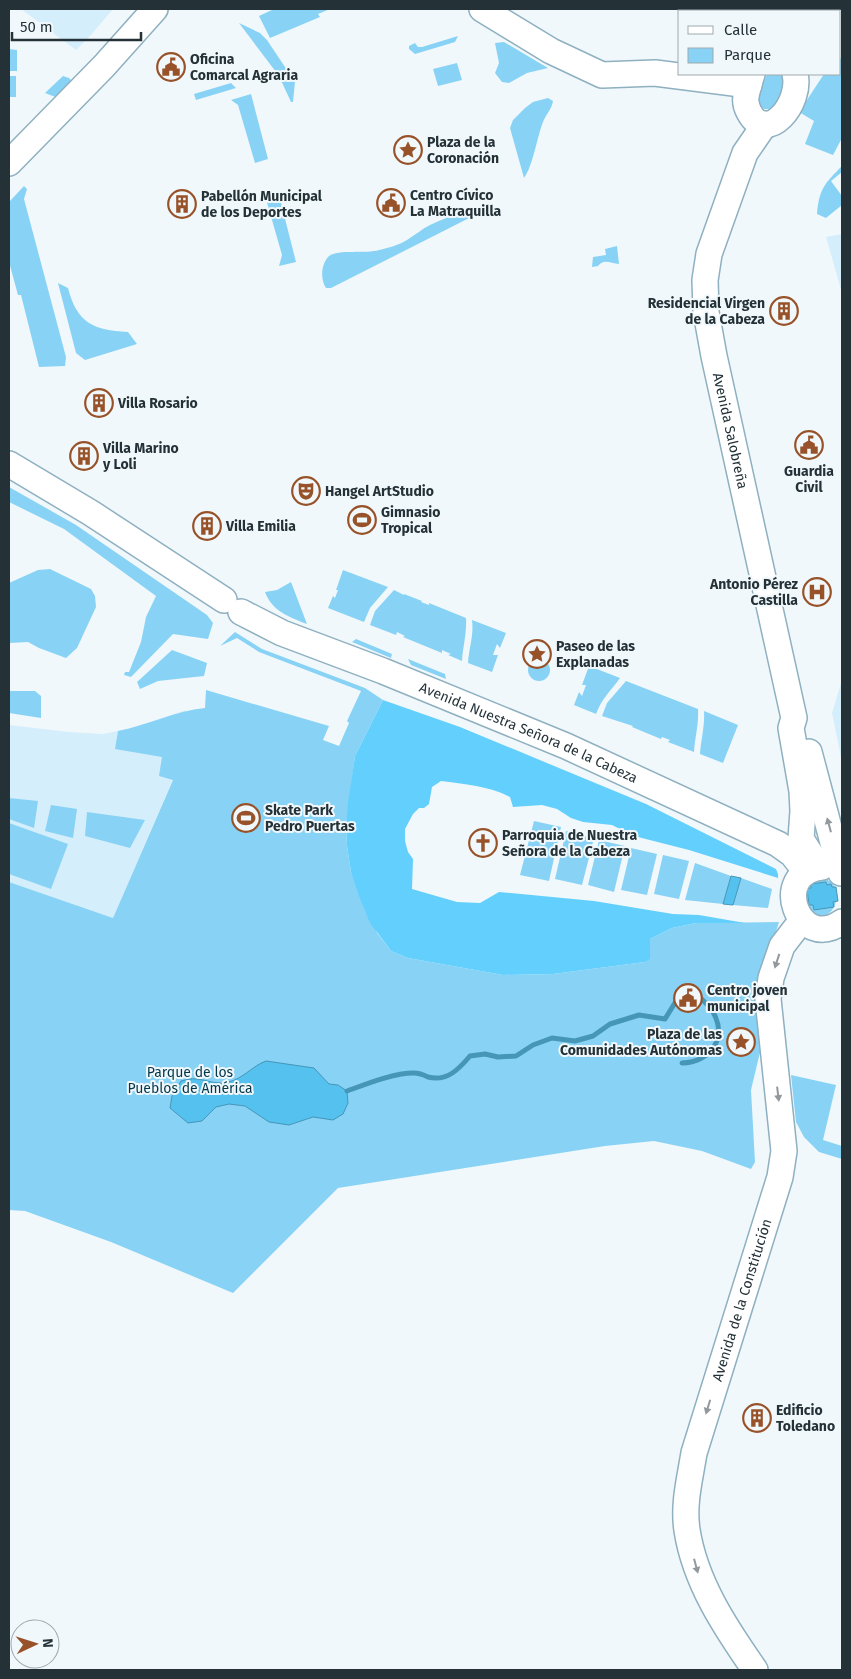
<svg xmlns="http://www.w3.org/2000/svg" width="851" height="1679" viewBox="0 0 851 1679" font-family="'Fira Sans',sans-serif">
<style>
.built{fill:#d5eefb}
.green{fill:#88d3f5;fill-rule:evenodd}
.forest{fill:#63cffd}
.water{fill:#54c1ef;stroke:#4696b8}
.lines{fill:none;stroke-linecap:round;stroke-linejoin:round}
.stream{stroke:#4696b8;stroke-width:5}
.secondary-casing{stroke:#8eb0c0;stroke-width:28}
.secondary{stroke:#fff;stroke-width:25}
.oneway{fill:#92989c}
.labels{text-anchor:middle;stroke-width:4;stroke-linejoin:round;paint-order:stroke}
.poi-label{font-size:14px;font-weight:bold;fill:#243238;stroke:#f1f8fb;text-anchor:start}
.street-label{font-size:14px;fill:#243238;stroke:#f1f8fb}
.park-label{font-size:14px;fill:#04374a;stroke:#f1f8fb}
</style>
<rect width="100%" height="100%" fill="#f1f8fb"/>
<path class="built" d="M21,9H113L91,35L76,50Z
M842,234V293L826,237Z
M842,680V762L832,713Z
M186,710L173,779L113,918L9,882V725L69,732L103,734L132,728Z"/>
<path class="green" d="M274,9H330L318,14L320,17L270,38L259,16Z
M239,23L260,33L267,40L295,82L293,102H291L279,76Z
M458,36L455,42L415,54L409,49V46L415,43L418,47H422Z
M504,42L548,68L527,73L509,83L502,82L495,73L499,63L495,43Z
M9,49L17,50V71H9Z
M842,57V138L833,155L805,144L814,121L799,112L824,74H840V59Z
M457,63L462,80L438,86L433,69Z
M767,74H782C787,86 782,100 772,109H764L758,103V96Z
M9,76H16V97H9Z
M63,76L69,78L74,83L58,98L45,93Z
M231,83L236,88L196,100L194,94Z
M251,94L268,159L255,163L238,105L231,100Z
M548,98L553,101C552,109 546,114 543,122C537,137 533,166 524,178L510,128L513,120L525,108L533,102Z
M842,166V172L831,181L842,196V205L826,218L817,214C819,189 825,183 842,166Z
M24,186L27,189L24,199L66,357L65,366L39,367L21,295H18L9,262V202Z
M279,195L296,262L279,266L282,255L266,199Z
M488,204L489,208L331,288H326C320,279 321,264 329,256C338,249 366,254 379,250C388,248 399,245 407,240C415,235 422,229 430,225C449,216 468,210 488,204Z
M617,246L619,264C611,264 604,258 598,266L592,267L593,257L606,255L605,249Z
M58,283L68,288C77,323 93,330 128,332L137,344L85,360L76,353Z
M9,487L76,525L207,615L213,623L208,639L173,634L131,677L124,675L125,672H129L141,642L146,617L156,596L64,529L9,502Z
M50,569L91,589L95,596L96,607L77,648L66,658L39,648L28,642L9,643V583L38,570Z
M343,570L388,587L370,608L364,622L328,608L333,596L335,598L338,590H336Z
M291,582L307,624C289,617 272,611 265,592L277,590Z
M394,590L404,595V594L422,601L421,602L429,605V603L466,618C467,633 463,646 462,661L448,655L451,654L442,650V653L403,637L405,636L397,632L396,635L370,625L375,611Z
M472,620L506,633L500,648L497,644L493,655H498L492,672L468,663C469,648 474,635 472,620Z
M235,632L262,649L365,688L383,700L355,756L346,825L347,846L351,872L377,933L391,951L408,958L503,975L553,974L645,962L650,958V939L672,928L696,923L779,922L765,967L762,1044L751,1090L755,1162L751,1169L702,1151L654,1141L605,1146L338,1188L233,1293L111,1242L25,1211L9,1210V882L113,918L173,780L159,776L162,757L115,749L118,731C148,725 175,711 205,708L206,690L329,726L323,740L339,746L349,723L347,721L361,691L259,652L237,638L220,646Z
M356,639L392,654L391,658L352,642Z
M172,650L207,663L204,676L158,681L140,689L137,682Z
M528 670a11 11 0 1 1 22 0a11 11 0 1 1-22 0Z
M408,659L445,674L446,679L411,665Z
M589,666L620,678C610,692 602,698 596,714L574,705L579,692L582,696L586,685H582Z
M626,681L698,709C699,724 695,737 694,752L668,742L670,740L662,737L661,739L632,727L633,726L602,716L607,703Z
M9,691H35L41,696V718L9,713Z
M704,711L738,725L723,763L700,754C701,739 705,726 704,711Z
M9,798L38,801L34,828L9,819Z
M51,805L77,809L73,838L45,831Z
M87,812L145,820L130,848L85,836Z
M534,821L561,827L549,881L520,875Z
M9,823L68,844L51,889L9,874Z
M566,831L594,838L582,885L555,879Z
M599,840L625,846L614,892L588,885Z
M631,848L657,854L647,895L621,890Z
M663,855L689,861L679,899L654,894Z
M695,863L731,876L723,904L685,900Z
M741,878L772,889L768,908L733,905Z
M822,878C851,883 832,932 811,911C807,907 806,899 804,893L810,883ZM826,882L827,885L832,887L837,901L810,905L807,889Z
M791,1075L836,1085L823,1140L842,1146V1159L819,1152L804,1137L796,1122Z"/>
<path class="forest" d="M383,700L460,727L646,804L776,869L778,874V878L689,850L634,836L612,825L583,822L571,818L557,809L542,805L513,807L510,797C490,786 463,784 441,781L432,787L429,804L424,808H419L413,814L405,829V841L408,852L413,859L412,889L457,902L480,903L499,892L594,901L673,914L699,915L745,923H696L672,928L650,939V959L645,962L553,974L503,975L408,958L391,951L370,923L359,896L351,872L347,846L346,825L348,803L355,756Z"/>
<path class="water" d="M731,876L741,878L733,905L723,904Z
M826,882L827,885L831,884L832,887H836L838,901L833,902L834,907L814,910L813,905H809L807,889L811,888V884Z
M266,1061L314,1068L329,1084L338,1085L347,1091L348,1103L343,1114L333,1120L313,1117L289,1125L269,1122L245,1106L229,1104L216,1107L202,1121L188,1123L170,1108L172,1096L181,1081C186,1080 191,1078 197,1079C207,1080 217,1085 228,1082C243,1079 252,1066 266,1061Z"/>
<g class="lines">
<path class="stream" d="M347,1091C366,1084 393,1073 414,1073C419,1073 424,1075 428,1077C447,1082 459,1069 470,1056L485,1054L498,1057L516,1056L533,1045L552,1038L575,1041L593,1036L610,1024L639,1015L665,1019L681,993L688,987C696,995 707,1002 713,1012C728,1039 710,1062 682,1063"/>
<defs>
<g id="secondary">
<path d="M482,9L551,51L602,75L655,73L749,85"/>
<path d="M801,11L802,9"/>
<path d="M752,74C750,81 747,89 746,97C745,101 747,108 749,112C767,146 802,103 795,74"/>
<path id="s1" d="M765,124L745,153L709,254L705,280L706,312L714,356L794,718L791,728L802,791L803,811L801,839L819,867"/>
<path d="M9,163L104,66L155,9"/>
<path d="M9,464L91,513L224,600"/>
<path id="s2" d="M241,612L282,633L383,671L566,746L778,844L792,854L806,872"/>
<path d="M809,752L841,873"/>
<path d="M822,867C770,872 797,953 842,922"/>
<path id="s3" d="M755,1670C725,1627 695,1582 687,1530C683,1504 690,1478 694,1453L780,1177L784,1151L768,999L771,978L782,946L802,920"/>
</g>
</defs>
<use href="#secondary" class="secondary-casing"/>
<use href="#secondary" class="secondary"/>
</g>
<defs><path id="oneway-solid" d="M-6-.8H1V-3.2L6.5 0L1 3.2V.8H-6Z" transform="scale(1.25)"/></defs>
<g class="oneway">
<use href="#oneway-solid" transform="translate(829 825) rotate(-105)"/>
<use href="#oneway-solid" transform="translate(777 961) rotate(108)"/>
<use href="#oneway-solid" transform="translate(778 1094) rotate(83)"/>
<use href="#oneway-solid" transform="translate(708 1407) rotate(107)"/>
<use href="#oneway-solid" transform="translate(696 1566) rotate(75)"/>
</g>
<defs>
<symbol id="civic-ring" viewBox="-11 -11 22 22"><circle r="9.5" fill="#f1f8fb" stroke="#985229" stroke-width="1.5"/><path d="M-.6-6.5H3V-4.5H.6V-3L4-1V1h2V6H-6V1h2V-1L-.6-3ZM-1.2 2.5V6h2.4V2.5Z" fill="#985229"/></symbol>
<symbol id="sight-ring" viewBox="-11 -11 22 22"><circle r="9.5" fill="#f1f8fb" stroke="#985229" stroke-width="1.5"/><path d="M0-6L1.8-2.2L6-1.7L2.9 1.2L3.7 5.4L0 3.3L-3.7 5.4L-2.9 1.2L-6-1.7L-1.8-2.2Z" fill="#985229"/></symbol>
<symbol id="building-ring" viewBox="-11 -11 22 22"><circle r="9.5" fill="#f1f8fb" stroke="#985229" stroke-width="1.5"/><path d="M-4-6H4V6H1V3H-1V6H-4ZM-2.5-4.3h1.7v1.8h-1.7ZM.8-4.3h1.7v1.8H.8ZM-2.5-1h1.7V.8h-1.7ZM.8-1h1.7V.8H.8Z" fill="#985229"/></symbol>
<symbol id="theatre-ring" viewBox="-11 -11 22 22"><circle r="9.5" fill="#f1f8fb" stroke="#985229" stroke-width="1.5"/><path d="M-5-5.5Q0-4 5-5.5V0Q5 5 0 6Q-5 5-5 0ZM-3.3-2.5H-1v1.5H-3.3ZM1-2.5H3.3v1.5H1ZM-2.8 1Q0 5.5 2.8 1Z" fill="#985229"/></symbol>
<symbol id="stadium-ring" viewBox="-11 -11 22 22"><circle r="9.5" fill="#f1f8fb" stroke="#985229" stroke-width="1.5"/><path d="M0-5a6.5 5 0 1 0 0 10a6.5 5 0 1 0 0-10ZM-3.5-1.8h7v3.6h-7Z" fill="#985229"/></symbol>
<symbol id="hospital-ring" viewBox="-11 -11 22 22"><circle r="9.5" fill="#f1f8fb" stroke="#985229" stroke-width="1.5"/><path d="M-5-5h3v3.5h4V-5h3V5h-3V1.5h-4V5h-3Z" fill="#985229"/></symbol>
<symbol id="church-ring" viewBox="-11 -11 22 22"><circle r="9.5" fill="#f1f8fb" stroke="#985229" stroke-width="1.5"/><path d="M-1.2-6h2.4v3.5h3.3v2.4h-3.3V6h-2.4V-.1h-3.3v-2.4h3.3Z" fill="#985229"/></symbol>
</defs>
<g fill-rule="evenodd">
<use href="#civic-ring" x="155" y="51" width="32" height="32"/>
<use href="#sight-ring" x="392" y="134" width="32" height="32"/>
<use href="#civic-ring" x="375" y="187" width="32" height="32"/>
<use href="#building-ring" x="166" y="188" width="32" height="32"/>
<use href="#building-ring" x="768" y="295" width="32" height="32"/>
<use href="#building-ring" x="83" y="387" width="32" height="32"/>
<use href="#civic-ring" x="793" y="429" width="32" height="32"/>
<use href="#building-ring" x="68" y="440" width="32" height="32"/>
<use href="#theatre-ring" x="290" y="475" width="32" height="32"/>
<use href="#stadium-ring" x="346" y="504" width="32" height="32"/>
<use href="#building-ring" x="191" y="510" width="32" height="32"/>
<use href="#hospital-ring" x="801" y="576" width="32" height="32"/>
<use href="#sight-ring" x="521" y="638" width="32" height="32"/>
<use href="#stadium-ring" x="230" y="802" width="32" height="32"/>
<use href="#church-ring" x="467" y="827" width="32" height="32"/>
<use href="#civic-ring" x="672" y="982" width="32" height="32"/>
<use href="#sight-ring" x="725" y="1026" width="32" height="32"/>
<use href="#building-ring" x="741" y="1402" width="32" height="32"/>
</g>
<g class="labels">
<g class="poi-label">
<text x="190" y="64">Oficina<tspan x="190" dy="16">Comarcal Agraria</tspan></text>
<text x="427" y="147">Plaza de la<tspan x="427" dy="16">Coronación</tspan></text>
<text x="410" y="200">Centro Cívico<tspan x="410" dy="16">La Matraquilla</tspan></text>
<text x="201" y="201">Pabellón Municipal<tspan x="201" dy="16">de los Deportes</tspan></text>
<text x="765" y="308" text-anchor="end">Residencial Virgen<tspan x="765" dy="16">de la Cabeza</tspan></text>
<text x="118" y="408">Villa Rosario</text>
<text x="103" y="453">Villa Marino<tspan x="103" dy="16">y Loli</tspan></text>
<text x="809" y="476" text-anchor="middle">Guardia<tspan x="809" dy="16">Civil</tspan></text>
<text x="325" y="496">Hangel ArtStudio</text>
<text x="381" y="517">Gimnasio<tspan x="381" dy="16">Tropical</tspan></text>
<text x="226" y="531">Villa Emilia</text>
<text x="798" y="589" text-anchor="end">Antonio Pérez<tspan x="798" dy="16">Castilla</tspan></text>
<text x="556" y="651">Paseo de las<tspan x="556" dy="16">Explanadas</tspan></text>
<text x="265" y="815">Skate Park<tspan x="265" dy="16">Pedro Puertas</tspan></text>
<text x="502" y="840">Parroquia de Nuestra<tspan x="502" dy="16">Señora de la Cabeza</tspan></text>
<text x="707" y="995">Centro joven<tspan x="707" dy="16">municipal</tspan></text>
<text x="722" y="1039" text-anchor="end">Plaza de las<tspan x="722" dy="16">Comunidades Autónomas</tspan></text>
<text x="776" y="1415">Edificio<tspan x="776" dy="16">Toledano</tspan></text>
</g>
<g class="street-label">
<text dy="5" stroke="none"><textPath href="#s1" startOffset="322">Avenida Salobreña</textPath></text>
<text dy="5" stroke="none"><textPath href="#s2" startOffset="312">Avenida Nuestra Señora de la Cabeza</textPath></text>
<text dy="5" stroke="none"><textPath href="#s3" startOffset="395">Avenida de la Constitución</textPath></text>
</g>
<g class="park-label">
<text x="190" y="1077">Parque de los<tspan x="190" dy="16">Pueblos de América</tspan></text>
</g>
</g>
<rect width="851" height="1679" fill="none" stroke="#243238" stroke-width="20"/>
<rect x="678" y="10" width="162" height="65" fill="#f1f8fb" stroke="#9fa9ad"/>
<rect x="688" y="26" width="25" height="8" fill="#ffffff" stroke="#9fa9ad"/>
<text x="724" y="35" font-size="15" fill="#243238">Calle</text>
<rect x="688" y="48" width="25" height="15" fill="#88d3f5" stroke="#9fa9ad"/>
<text x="724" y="60" font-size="15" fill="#243238">Parque</text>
<g transform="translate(35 1644) rotate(86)"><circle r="24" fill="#f1f8fb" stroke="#9fa9ad"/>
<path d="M0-4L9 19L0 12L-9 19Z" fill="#985229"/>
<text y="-8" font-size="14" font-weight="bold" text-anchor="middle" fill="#243238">N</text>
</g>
<path d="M12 32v8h129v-8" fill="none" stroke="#243238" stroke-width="2.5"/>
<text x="20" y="32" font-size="15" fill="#243238" stroke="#f1f8fb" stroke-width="4" paint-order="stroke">50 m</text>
</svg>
